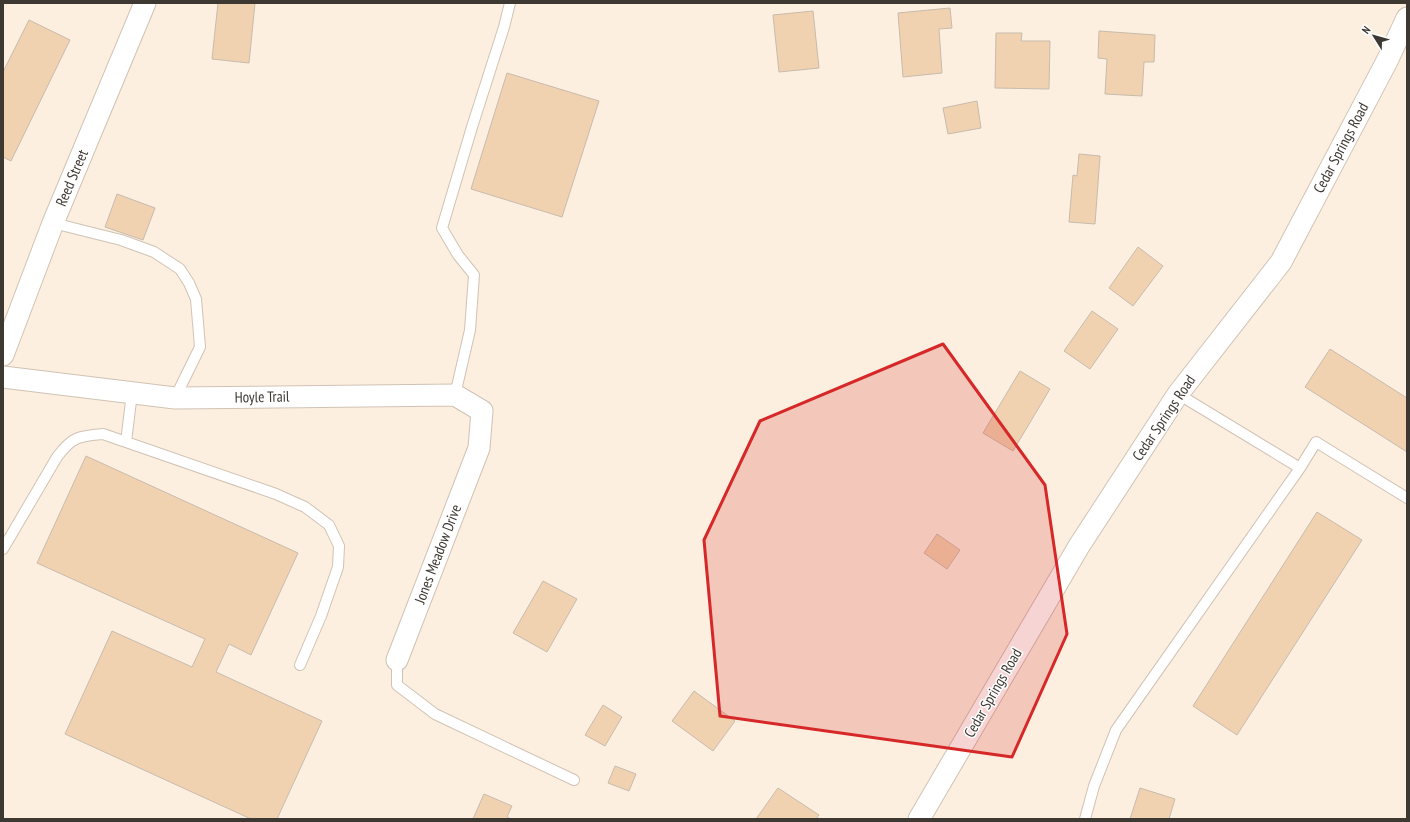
<svg xmlns="http://www.w3.org/2000/svg" width="1410" height="822" viewBox="0 0 1410 822" font-family="'PT Sans Narrow',sans-serif">
<style>
.building{fill:#f0d2b0;stroke:#c8bbad}
.lines{fill:none;stroke-linecap:round;stroke-linejoin:round}
.service-casing{stroke:#d0c3b4;stroke-width:12}
.minor-casing{stroke:#d0c3b4;stroke-width:23}
.service{stroke:#fff;stroke-width:10}
.minor{stroke:#fff;stroke-width:21}
.marked{fill:#d62828;fill-opacity:0.2;stroke:#d62828;stroke-width:3;stroke-linejoin:round}
.labels{text-anchor:middle;stroke-width:3;stroke-linejoin:round;paint-order:stroke}
.street-label{font-size:15px;fill:#3d3832;stroke:#fefefe}
</style>
<rect width="100%" height="100%" fill="#fcefe0"/>
<path class="building" d="M218,3H255L249,63L212,59Z
M950,8L952,28L939,29L942,73L903,77L898,13Z
M813,11L819,68L779,72L773,15Z
M29,20L70,40L11,161L3,157V72Z
M1099,31L1155,35L1154,62H1144L1142,96L1105,94L1107,59L1098,58Z
M996,33H1022L1021,41H1050L1049,89L995,88Z
M507,73L599,101L562,217L471,189Z
M977,101L981,128L948,134L943,108Z
M1079,154L1100,156L1095,224L1069,222L1073,175L1077,176Z
M117,194L155,208L143,240L105,227Z
M1138,247L1163,266L1133,306L1109,288Z
M1092,311L1118,329L1090,369L1064,351Z
M1330,349L1407,398V452L1305,387Z
M1020,371L1050,389L1013,451L983,433Z
M86,456L298,553L251,655L229,644L216,672L322,721L277,819H251L65,734L112,631L192,667L205,639L37,563Z
M1317,512L1362,540L1237,735L1193,706Z
M937,534L960,550L947,569L924,553Z
M543,581L577,599L547,652L513,633Z
M694,691L735,721L713,751L672,721Z
M603,705L622,717L605,746L585,735Z
M615,766L636,774L629,791L608,783Z
M778,788L819,815L816,819H756Z
M1140,788L1175,799L1169,819H1130Z
M484,794L512,806L507,817L511,819H473Z"/>
<g class="lines">
<defs>
<path id="service" d="M53,223L121,240L154,252L180,269L189,283L196,299L200,347L175,398
M455,395L470,330L474,275L458,255L442,228L472,127L504,27L510,3
M126,442L132,393
M1300,468L1316,442L1407,498
M3,549L57,457C72,437 78,436 103,434L276,494L305,507L329,525L339,546L338,567L321,616L300,665
M397,660V685L435,714L574,780
M1085,819L1094,786L1116,730L1300,468L1178,394"/>
<path id="minor" d="M3,355L53,223L145,3
M3,377L175,398L455,395L482,411L479,448L397,660
M919,819L1079,546L1178,394L1281,262L1387,61L1407,18"/>
</defs>
<use href="#service" class="service-casing"/>
<use href="#minor" class="minor-casing"/>
<use href="#service" class="service"/>
<use href="#minor" class="minor"/>
</g>
<path class="marked" d="M943,344L1045,485L1067,634L1012,757L720,716L704,540L760,421Z"/>
<g class="labels">
<g class="street-label">
<text transform="translate(1341 148) rotate(-62)" y="5">Cedar Springs Road</text>
<text transform="translate(72 178) rotate(-67)" y="5">Reed Street</text>
<text transform="translate(262 397) rotate(-1)" y="5">Hoyle Trail</text>
<text transform="translate(1164 418) rotate(-56)" y="5">Cedar Springs Road</text>
<text transform="translate(438 554) rotate(-69)" y="5">Jones Meadow Drive</text>
<text transform="translate(993 693) rotate(-60)" y="5">Cedar Springs Road</text>
</g>
</g>
<rect width="1410" height="822" fill="none" stroke="#3d3832" stroke-width="8"/>
<g transform="translate(1374 36) rotate(307)" stroke="#fefefe" stroke-width="3" paint-order="stroke">
<path d="M0-3L7 15L0 10L-7 15Z" fill="#3d3832"/>
<text y="-6" font-size="11" font-weight="bold" text-anchor="middle" fill="#3d3832">N</text>
</g>
</svg>
